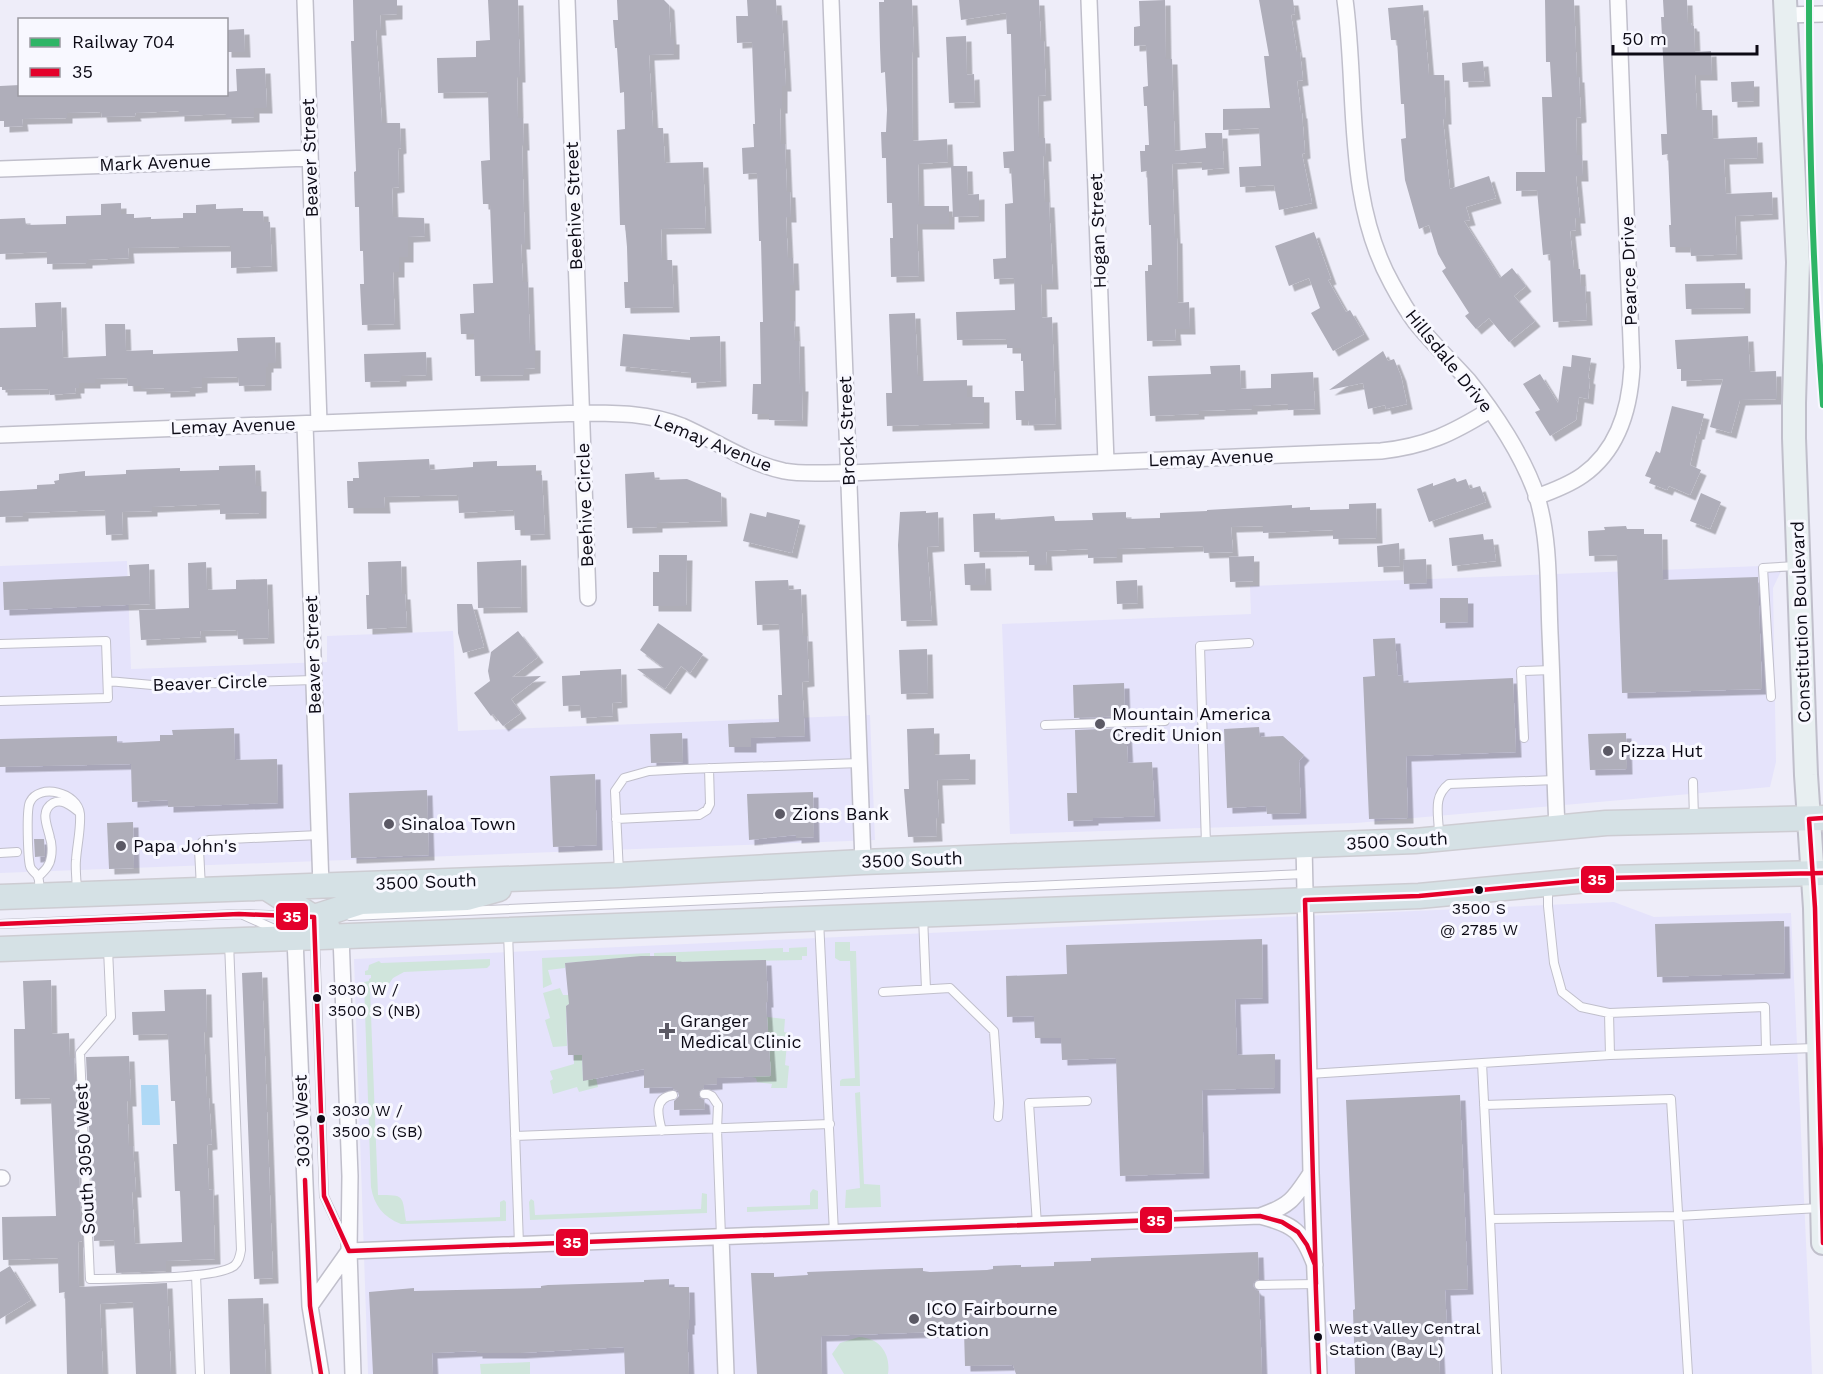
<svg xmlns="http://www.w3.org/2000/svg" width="1823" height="1374" viewBox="0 0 1823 1374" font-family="'Work Sans',sans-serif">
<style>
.built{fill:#e5e3fb}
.green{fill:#d0e5dc}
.water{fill:#afd9f6}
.building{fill:#afaeba;filter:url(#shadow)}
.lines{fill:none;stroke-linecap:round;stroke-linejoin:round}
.lane-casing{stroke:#c0bfcb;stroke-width:10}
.street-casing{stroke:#c0bfcb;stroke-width:18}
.secondary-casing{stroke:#c0bfcb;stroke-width:26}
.primary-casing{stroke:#cdccd2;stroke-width:27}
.lane{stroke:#fcfcfe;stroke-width:8}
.street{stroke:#fcfcfe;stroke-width:15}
.secondary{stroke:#e8eff1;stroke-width:22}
.primary{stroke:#d5e1e5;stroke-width:24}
.bus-1-casing{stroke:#f8f8ff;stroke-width:9}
.bus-1{stroke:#e4002b;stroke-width:4.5}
.rail-1-casing{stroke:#f8f8ff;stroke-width:10}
.rail-1{stroke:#2eb566;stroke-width:6}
.poi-dot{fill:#5b5965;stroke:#f8f8ff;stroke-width:2}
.bus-dot{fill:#0c0a15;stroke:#f8f8ff;stroke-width:2}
.labels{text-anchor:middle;stroke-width:6;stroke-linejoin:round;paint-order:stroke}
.bus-label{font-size:16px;fill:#0c0a15;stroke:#f8f8ff;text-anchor:start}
.street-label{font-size:18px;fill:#0c0a15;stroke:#f8f8ff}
.poi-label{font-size:18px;fill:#0c0a15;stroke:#f8f8ff;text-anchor:start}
.line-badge{stroke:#f8f8ff;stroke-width:2}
.badge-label{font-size:16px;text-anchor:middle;font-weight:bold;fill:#fff}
</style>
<defs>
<filter id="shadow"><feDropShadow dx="5.5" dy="5.5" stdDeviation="0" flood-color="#0004"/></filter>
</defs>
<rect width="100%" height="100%" fill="#eeedf9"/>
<path class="built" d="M127,561L131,669L327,662V636L453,631L458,731L870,715L875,840L0,873V566Z
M1784,565L1773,588L1776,762L1770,787L1356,823L1010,834L1002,624L1251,614L1250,586Z
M1614,902L1654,917L1791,913L1812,1374H368L354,959Z"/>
<path class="green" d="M835,942H850V951H856L860,1086H840V1081L842,1079L855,1078L850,961H840L835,958Z
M807,947V956H802V960L676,962L654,956V953L783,948V952H789V948Z
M650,953V956L565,963V968L548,970L552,984L543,988L542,958Z
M490,959V965L487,968L404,972L393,978L386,988L370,989L378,1195C405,1195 402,1195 406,1221L500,1217V1202L504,1200L506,1202V1221L401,1224C383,1217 374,1205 371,1187L364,982L369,981V979L371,978V975H365V971L368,970L369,965L379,961L381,963Z
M560,988L563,995H570V1004L566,1006L567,1046L553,1047L545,1020L550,1018L543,993Z
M767,1017L785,1019L784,1032L788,1033L785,1065L789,1066L787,1088H771L772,1084L757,1082L756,1078L749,1076H771Z
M574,1055H582L583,1080L596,1078L598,1087L579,1092L577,1087L553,1094L550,1081L553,1079L550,1071L574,1064Z
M860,1092L864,1184L880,1185L881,1207L845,1208L846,1190L860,1188L855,1093Z
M813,1189L818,1191V1209L747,1212V1207L810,1205V1193Z
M702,1193L707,1194V1213L530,1220L529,1202L531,1199L534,1201L535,1215L701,1209Z
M859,1337C880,1338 891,1354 888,1374H844L832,1354L840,1343Z
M530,1362V1374H481L480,1364Z"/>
<path class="water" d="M141,1085H158L160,1125H142Z"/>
<path class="building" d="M353,0H397V14L380,15L381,30H376L382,123H400L401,148L398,149L399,187L392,188L393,217L424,218L425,236L408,237V257H399V272H393L395,324L362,325L360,284H364L363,251H360L359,207H355L354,172L356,171L351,41H354Z
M488,0H518L520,77H517L518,118H523L524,145H522L525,244H521L523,282H528L530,345H535V368L524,369V375L475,376L474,334H461L460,314L474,313L473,284L493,283L490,204H483L481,161L490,160L488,92L438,93L437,58L476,57V41L490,40Z
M617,0H664L669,5L671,39H674V54L649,55L653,128H663L665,163L703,162L706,228L661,229L662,260H672L674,307L625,308L624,282H628L627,247L625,225H620L617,130L625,129L624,92L620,93L617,48H615L613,20H618Z
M747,0H776L777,15H782L786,86H782V108H780L781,144H785L787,192H790L791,217H786L788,258H793L794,285H790V321H794L795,341H799L800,386H803L802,421L769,420V414H752L753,384H761L760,322H763L761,241H759L757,173L743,174L742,148L754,147L753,124H755L752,42L737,43L736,16H748Z
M884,0H912L914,52H912L913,141L947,139L948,162L918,164L919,206H949V224H917L919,276L891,277L890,238H893L892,203H887L886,158H882L881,132H886L887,110L885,72L881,73L880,47L879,2H884Z
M959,0H1039L1041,41H1044L1046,95L1038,96L1039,138H1045L1046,156H1043L1045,202H1049L1053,284H1041L1042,318L1052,317L1056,424L1029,425L1028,420H1016L1015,391H1024L1023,361H1021V348H1007V339L957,340L956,312L1015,310L1014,278L994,279L993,259L1006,258L1005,204L1013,203L1011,168H1004L1003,152L1014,151L1011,34H1007L1006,13L961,20Z
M1165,0L1166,59H1172L1175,151L1206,148L1205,133H1222L1224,168L1202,170V162L1172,164L1175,238H1177L1178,303L1189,302L1190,329H1175L1176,340L1147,341L1145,271H1148V265H1152L1151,225H1149L1147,171L1141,172L1140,151H1145V145H1149L1147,106H1144L1143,87L1148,86L1146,45L1134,46V27L1140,26L1139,1Z
M1259,0H1293L1295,14L1291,15L1297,52H1300L1303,80L1297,81L1301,113H1302L1305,153L1302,154L1312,203L1279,210L1274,185L1240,187L1239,167L1261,166L1259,128L1223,130V109L1270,108L1264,56H1269Z
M1545,0H1574L1577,77H1579L1581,117L1576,118L1577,155H1582L1583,176H1576L1580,218H1575L1576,230L1570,231L1574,269H1580L1581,286H1585L1587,320L1553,322L1550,254L1543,255L1537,190L1516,191V172H1545L1542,97H1552L1550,62H1546Z
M1663,0H1687L1688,23H1691L1692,26H1694L1695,52L1711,51L1712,75H1695L1697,110H1712L1713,139L1757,137L1758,158L1724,159L1726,194L1772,192L1773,214L1735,216L1737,254L1691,256L1690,247H1670L1669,225H1671L1668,154L1662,155L1661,134H1667L1661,17H1664Z
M1423,5L1429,75H1444L1446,119H1443L1450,189L1489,176L1496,198L1466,207L1470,220L1464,221L1500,278L1512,268L1526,286L1514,296L1535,321L1509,342L1489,318L1476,329L1465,316L1469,313L1442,271L1446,268L1438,254L1429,225L1419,229L1405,180L1401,139L1406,138L1404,104H1401L1397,40H1391L1388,8Z
M244,29L245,52H226V30Z
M966,36L967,75L974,74L975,102L949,103L946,37Z
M1483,61L1485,81L1463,82L1462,63Z
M265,68L267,108H254V117L226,118V114L179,116V111L135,113L136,116L102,117L101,112L67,113V118L22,119L23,126L4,127V121H0V86L20,85V94H226V92L237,91L236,69Z
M1754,81V101L1732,102L1731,82Z
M951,166H967L968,195L979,194V216L953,217Z
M121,203V214H134V218L151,217V219L183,218V213H196V205L216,204V209L243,208V211H263L264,222H270L272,266L231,268V246L128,248L129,258L87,260V263L47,264V252L0,254V219L25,218L26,225L66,224V216L101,215V204Z
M1314,232L1331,279L1328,280L1346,312L1350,310L1364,334L1333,351L1311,313L1320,308L1309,278L1289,286L1275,246Z
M1745,283V308L1686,309L1685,284Z
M61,302L63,358L106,356L105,324H125L126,351L153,350V354L238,351L237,338L275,337L276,363H268V367H266V385L239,386L238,377L202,378V387L190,388V391L165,392V388L141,389V386H128L127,378L95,379V383H79V388H75L76,393L50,395L49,389L2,390V387H0V328L36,327L35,303Z
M915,313L918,376H922V381L967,380V397H984V423L887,426L886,393H892L889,314Z
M623,334L690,340V337L720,336L721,381L691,383V373L620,366Z
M1748,336L1750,372L1776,371L1777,399L1740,400L1731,433L1710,427L1723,379L1681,381V369H1677L1675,340Z
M1383,351L1388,361L1394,359L1401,376L1407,404L1386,409L1385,405L1368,409L1363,383L1329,390Z
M426,352L427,375L401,376V381L365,382L364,354Z
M1572,355L1591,358L1588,378L1590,379L1588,399L1579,397L1576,420L1550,436L1535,412L1540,410L1523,384L1540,374L1558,403L1563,366L1571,367Z
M1240,365L1241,389L1271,388V374L1313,372L1315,409L1288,410V404L1252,406V409L1199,411V414L1150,416L1148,376L1211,374L1210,366Z
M1672,406L1704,414L1699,434H1697L1690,465L1701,470L1690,495L1669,486L1667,490L1649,483L1651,478L1645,476L1656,451L1660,453Z
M429,459L430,470L473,467V462L497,461V466L536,465V475H542L545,534L525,535V530H515L514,510L459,513L458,495L384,497L385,508H348L347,481H353V478H359L358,462Z
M255,465L256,486H261V513L220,514V504L152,507V511L122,512L123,534L106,535L105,510L23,513V516L0,517V491L37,489V485L55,484L54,481L59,480V474L85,471V476L126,474V470L180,468V471L219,470V466Z
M654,472L655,480L687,479L721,493L722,521L657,523V527L627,528L625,474Z
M1455,478L1457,482L1466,479L1470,489L1480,486L1486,502L1429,522L1417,489L1433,483V486Z
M1701,493L1721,502L1710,529L1690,521Z
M1376,503L1377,538L1333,539V530L1263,533V526L1231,527L1233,552L1204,553L1203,546L1117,549V557L1088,558V549L1046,551L1047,565H1029V551L974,552L973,514L995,513V520L1054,516L1055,521L1093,520L1092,513L1126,512V519L1160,518V513L1207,511V510L1292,505V508L1310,507V510L1349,509V504Z
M926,511V513L938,512L939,546L927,547L932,620L901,621L898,545L900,512Z
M767,512L800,520L792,553L743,541L750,513L766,517Z
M1626,526L1627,529H1644V534H1662L1663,580L1758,577L1762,689L1622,693L1617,555L1589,556L1588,531L1605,530L1604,527Z
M1483,534L1484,540L1493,539L1496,561L1452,566L1449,538Z
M1399,543L1400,566L1378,567L1377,546Z
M659,555H687L686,606H653V572H659Z
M1254,556V581L1230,582L1229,557Z
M1426,559L1427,583L1404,584L1403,560Z
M521,560L522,607L478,608L477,562Z
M401,561L402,594H405L407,627L367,629L366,595H369L368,562Z
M206,562L207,590L236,589V580L267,579L269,638L238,639L237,630L200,631L201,637L141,640L139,610L189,608L188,563Z
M985,563L986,585H965L964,564Z
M149,564L150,604L4,610L3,582L130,576L129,565Z
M788,580L789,590L801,589L803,636H807L809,681L802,682L805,736L751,738V747H729L728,724L779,722L778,695H782L779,624L757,625L755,581Z
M1137,580L1138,603L1117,604L1116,581Z
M1440,598H1468V622L1440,623Z
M457,604H472L484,647L463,653L458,633Z
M658,623L703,654L690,673L681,666L665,689L637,669L664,668L640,650Z
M518,631L538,657L512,677L541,676L511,699L521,713L503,726L493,714L491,716L474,693L490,681L488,671L491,652Z
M1395,638L1398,676L1403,675V683L1513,678L1516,752L1406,756L1408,818L1369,819L1363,677L1375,676L1373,639Z
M927,649L928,693L901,694L899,650Z
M621,669L622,702L612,703L613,716L581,718L580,705L563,706L562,676L580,675V671Z
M1124,683L1125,716L1074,718L1073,685Z
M1259,727L1260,737L1283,736L1304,755L1299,761L1301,813L1267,814L1266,806L1227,808L1224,729Z
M234,728L235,760L277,759L278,803L168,807V800L132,802L131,764L0,767V739L117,736V743L160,741V735H173L172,730Z
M934,728V755L970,754V779L937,780L939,818H936L937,836L908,837L904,789H909L907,729Z
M1126,728L1128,763L1152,762L1155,816L1093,818V820L1068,821L1067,793H1077L1075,730Z
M682,733L683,762L651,763L650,734Z
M1626,733L1627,769L1590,770L1588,734Z
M595,774L597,845L553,847L550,776Z
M427,790L429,855L351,858L349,793Z
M813,792L814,837L796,838V835L749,840L747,794Z
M133,822L134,868L109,869L107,823Z
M34,839H44L45,856L35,857Z
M1784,921L1785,973L1657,977L1655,924Z
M1262,939L1263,998L1235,999L1237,1055L1275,1054V1088L1202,1090L1204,1173L1120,1176L1116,1058L1062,1060L1061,1038H1035L1034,1016L1007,1017L1006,976L1067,974L1066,945Z
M641,956H676V962L766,960L768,1002H766L771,1076L717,1078V1084L704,1085V1088L699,1092V1097L704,1100L705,1109L674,1110V1101L679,1096L678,1091L673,1089V1087L644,1088V1069L583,1081L582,1055H568L566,1006L569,1004L565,963Z
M262,972L273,1278L254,1279L242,973Z
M51,980L52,1034L69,1033L70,1058H74L82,1241L78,1242L79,1287L167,1283L171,1374H136L133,1302L100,1304L103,1374H67L65,1292L59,1293L58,1258L3,1260L2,1217L56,1216L51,1098L15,1099L14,1029H25L23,981Z
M206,989L207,1032H204L207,1098H209L212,1144L207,1145L209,1190L213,1189L215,1259L166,1261V1271L116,1273L114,1240L94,1241L86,1057L129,1056L131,1101H127L129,1146H133L136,1192H132L135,1244L182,1242L180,1191H175L173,1144H177L175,1101H171L168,1034L133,1035L132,1012L165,1011L164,990Z
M1460,1095L1468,1289L1445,1290L1447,1328H1438L1440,1374H1355L1353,1310L1355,1309L1346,1100Z
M1258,1252L1259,1279L1254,1282L1253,1286L1256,1290L1259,1291L1262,1374H1016L1013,1365L965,1366L964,1331L821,1336L822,1374H757L751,1273H774V1277L808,1275L807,1272L890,1269L923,1268V1271L930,1272L987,1270L993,1269V1266L1021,1265V1267L1054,1266V1262L1091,1261V1258Z
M10,1266L31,1300L0,1319V1272Z
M669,1279V1287H689L690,1320H689V1329H687L689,1374H625L624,1347L520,1353H477V1351L432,1353L433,1374H373L369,1292L414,1288V1291L541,1288V1286L548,1285L644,1282V1280Z
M263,1298L266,1374H230L228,1299Z"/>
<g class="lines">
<defs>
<path id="lane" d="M0,644L106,641L108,698L0,701
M108,681L152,685L314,680
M1771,697L1763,568L1797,566
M1045,725L1165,721
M1524,738L1521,671L1552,670
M1693,782L1694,819
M616,819L699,815L707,810L710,804L709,768
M1439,835C1439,815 1432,797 1449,784L1555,780
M1206,845L1200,646L1249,643
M0,853L17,852
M619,873L615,791L624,778L649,771L686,769L860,763
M38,877C44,871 50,866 51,857C52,852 52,843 50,838C48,827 39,811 53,803C63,798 72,807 79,812
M201,888L199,849L202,842L209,840L319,835
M1548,888V906L1554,963L1562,992L1581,1007L1609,1013
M39,891C39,887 40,881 38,877C37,873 31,871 30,866C28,858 26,809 30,802C39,783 78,792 80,814C81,829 77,845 76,860C75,871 77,882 77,893
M243,915L279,931
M350,916L1304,874
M923,916L926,989
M819,920L834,1233
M0,924L239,914L299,916
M508,932L519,1245
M315,939L324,1196L346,1243
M108,949L111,1017L80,1053L90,1279C119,1278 213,1280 234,1266C239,1262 240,1256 241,1250L229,942
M883,992L950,988L994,1031L999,1103L998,1117
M1766,1049L1765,1007L1609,1013L1610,1055L1815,1048
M1610,1055L1482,1063L1490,1219L1678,1216L1820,1208
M1309,1074L1482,1063
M704,1094H708L712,1096L718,1105L717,1129L721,1237
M1484,1105L1671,1099L1688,1374
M662,1131C658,1116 653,1098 673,1095
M515,1136L830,1124
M1490,1219L1497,1374
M1037,1225L1029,1103L1087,1101
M196,1275L200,1374
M1259,1285L1316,1284"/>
<path id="street" d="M305,0L319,423
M567,0L588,598
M831,0L863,862
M1089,0L1106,462
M1345,0C1358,95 1344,198 1392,284C1399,297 1407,311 1416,323C1432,343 1451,361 1468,380C1494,412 1524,457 1537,497C1550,540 1548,588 1550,633C1553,698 1554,763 1557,828
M1786,15L1823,14
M0,169L310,158
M305,424L321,886
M0,435L582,413C617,413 649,413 682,426C716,441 747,463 784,471C805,475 828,472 849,473L1381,451C1426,446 1451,434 1490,410
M1536,497C1553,491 1569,485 1583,475C1618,450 1630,408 1632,367L1618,0
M1304,845L1311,1173L1319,1374
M341,936L350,1176L349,1251L353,1374
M295,938L310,1306L321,1374
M0,1178H2
M1260,1216C1290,1206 1294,1199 1311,1173
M721,1237L726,1374
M349,1251L1260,1216C1295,1225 1302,1231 1315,1265
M310,1306L349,1251"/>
<path id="secondary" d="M1785,0L1798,262L1794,403V438L1806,775L1815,908L1823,1243"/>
<path id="primary" d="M267,888L327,926
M0,897L619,875L863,862L1415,841L1606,823L1823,818
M295,938L314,917L361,902L467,898L499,889
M0,949L1419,896L1609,878L1823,873"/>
</defs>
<use href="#lane" class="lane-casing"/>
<use href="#street" class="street-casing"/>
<use href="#secondary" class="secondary-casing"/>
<use href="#primary" class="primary-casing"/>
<use href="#lane" class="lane"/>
<use href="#street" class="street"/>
<use href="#secondary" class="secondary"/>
<use href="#primary" class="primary"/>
<defs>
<path id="bus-1" d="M1823,818L1809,819L1815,908L1823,1243
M0,924L239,914L314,917L324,1196L349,1251L1260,1216L1282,1222L1298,1232L1307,1245L1315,1265L1319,1374
M305,1180L310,1306L321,1374
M1316,1284L1305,900L1419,896L1609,878L1823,873"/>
</defs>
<use href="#bus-1" class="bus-1-casing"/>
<use href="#bus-1" class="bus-1"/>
<defs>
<path id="rail-1" d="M1809,0C1809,135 1812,270 1823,405"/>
</defs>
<use href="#rail-1" class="rail-1-casing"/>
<use href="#rail-1" class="rail-1"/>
</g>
<g class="poi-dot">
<circle cx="1100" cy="724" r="6"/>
<circle cx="1608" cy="751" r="6"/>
<circle cx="780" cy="814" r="6"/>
<circle cx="389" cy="824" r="6"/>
<circle cx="121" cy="846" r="6"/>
<path d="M664 1022h6v6h6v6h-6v6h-6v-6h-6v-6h6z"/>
<circle cx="914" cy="1319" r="6"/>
</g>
<g class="bus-dot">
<circle cx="1479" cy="890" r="5"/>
<circle cx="317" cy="998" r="5"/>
<circle cx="321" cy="1119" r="5"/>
<circle cx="1318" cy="1337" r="5"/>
</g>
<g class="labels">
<g class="bus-label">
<text x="1479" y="914" text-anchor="middle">3500 S<tspan x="1479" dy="21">@ 2785 W</tspan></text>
<text x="328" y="995">3030 W /<tspan x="328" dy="21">3500 S (NB)</tspan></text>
<text x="332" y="1116">3030 W /<tspan x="332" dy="21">3500 S (SB)</tspan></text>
<text x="1329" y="1334">West Valley Central<tspan x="1329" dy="21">Station (Bay L)</tspan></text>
</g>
<g class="street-label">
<text transform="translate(310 158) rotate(-92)" y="6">Beaver Street</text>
<text transform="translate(155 163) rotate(-2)" y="6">Mark Avenue</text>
<text transform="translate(574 206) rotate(-92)" y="6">Beehive Street</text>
<text transform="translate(1098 231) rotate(-92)" y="6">Hogan Street</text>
<text transform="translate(1629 271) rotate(-92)" y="6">Pearce Drive</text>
<text transform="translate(1449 361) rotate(51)" y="6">Hillsdale Drive</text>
<text transform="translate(233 426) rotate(-2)" y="6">Lemay Avenue</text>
<text transform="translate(847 431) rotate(-92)" y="6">Brock Street</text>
<text transform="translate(713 443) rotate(22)" y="6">Lemay Avenue</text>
<text transform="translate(1211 458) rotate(-2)" y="6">Lemay Avenue</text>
<text transform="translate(585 505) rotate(-92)" y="6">Beehive Circle</text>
<text transform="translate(1801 622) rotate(-92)" y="6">Constitution Boulevard</text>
<text transform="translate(313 655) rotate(-92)" y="6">Beaver Street</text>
<text transform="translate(210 683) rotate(-2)" y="6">Beaver Circle</text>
<text transform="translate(1397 841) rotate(-3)" y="6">3500 South</text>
<text transform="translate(912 860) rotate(-2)" y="6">3500 South</text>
<text transform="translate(426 882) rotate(-2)" y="6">3500 South</text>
<text transform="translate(302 1121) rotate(-92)" y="6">3030 West</text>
<text transform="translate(85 1159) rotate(-93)" y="6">South 3050 West</text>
</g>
<g class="poi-label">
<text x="1112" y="720">Mountain America<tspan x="1112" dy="21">Credit Union</tspan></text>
<text x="1620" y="757">Pizza Hut</text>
<text x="792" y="820">Zions Bank</text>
<text x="401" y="830">Sinaloa Town</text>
<text x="133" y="852">Papa John's</text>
<text x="680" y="1027">Granger<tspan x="680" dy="21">Medical Clinic</tspan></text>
<text x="926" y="1315">ICO Fairbourne<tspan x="926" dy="21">Station</tspan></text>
</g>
</g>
<g class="line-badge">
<rect x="1580" y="865" width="35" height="29" rx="6" fill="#e4002b"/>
<rect x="275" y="902" width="34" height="29" rx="6" fill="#e4002b"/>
<rect x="1139" y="1206" width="34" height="28" rx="6" fill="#e4002b"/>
<rect x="555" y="1228" width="34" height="29" rx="6" fill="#e4002b"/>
</g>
<g class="badge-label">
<text x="1597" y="885">35</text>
<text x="292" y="922">35</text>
<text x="1156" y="1226">35</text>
<text x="572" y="1248">35</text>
</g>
<rect x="18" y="18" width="210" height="78" fill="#f8f8ff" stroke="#9a99a1" stroke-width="1.5"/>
<rect x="30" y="38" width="30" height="9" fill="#2eb566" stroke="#9a99a1" stroke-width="1.5"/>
<text x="72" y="48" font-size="18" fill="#0c0a15">Railway 704</text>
<rect x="30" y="68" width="30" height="9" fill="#e4002b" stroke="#9a99a1" stroke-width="1.5"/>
<text x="72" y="78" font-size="18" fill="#0c0a15">35</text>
<path d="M1613 45v9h144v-9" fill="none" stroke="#0c0a15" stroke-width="3"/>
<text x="1622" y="45" font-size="18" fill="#0c0a15" stroke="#f8f8ff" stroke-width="4.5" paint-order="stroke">50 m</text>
</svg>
